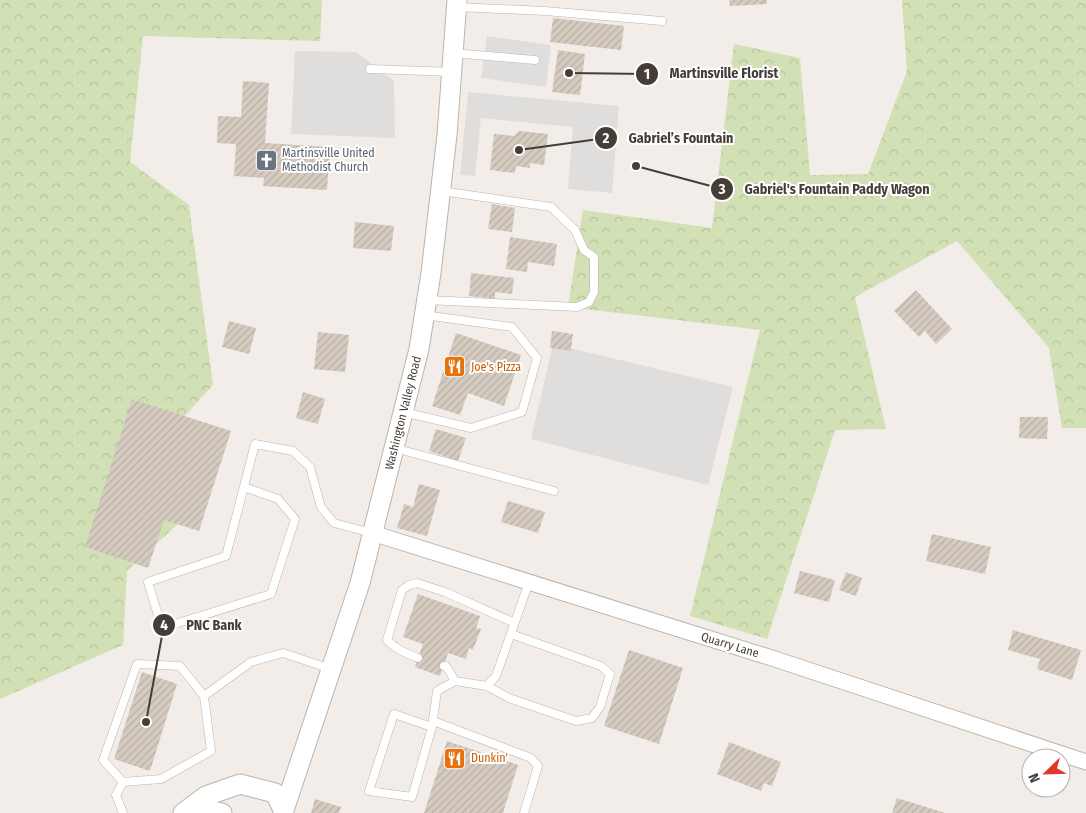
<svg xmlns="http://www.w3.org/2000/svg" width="1086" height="813" viewBox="0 0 1086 813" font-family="'Fira Sans Condensed',sans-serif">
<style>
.forest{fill:url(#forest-crowns)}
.parking{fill:#e0dedc}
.building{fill:url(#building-hatch)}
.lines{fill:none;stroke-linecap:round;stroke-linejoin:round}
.service-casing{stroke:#bcb4ab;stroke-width:9}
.minor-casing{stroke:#bcb4ab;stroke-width:17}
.tertiary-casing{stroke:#bcb4ab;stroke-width:21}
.service{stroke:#fff;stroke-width:8}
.minor{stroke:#fff;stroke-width:15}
.tertiary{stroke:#fff;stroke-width:19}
.labels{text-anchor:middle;stroke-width:4;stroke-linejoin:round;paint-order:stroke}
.worship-label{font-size:12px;fill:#5b616d;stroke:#fff;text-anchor:start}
.food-label{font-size:12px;fill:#c56008;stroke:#fff;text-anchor:start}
.street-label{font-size:12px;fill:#443e37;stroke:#fff}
.leader{fill:none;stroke:#443e37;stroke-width:2}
.callout-dot{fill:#443e37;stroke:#fff;stroke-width:2}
.mark-label{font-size:15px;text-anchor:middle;font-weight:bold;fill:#fff}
.callout-label{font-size:14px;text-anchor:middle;font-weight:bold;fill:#443e37;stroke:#fff;stroke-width:4;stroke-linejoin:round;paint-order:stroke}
</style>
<defs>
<pattern id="forest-crowns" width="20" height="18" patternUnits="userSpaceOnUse" patternTransform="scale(1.25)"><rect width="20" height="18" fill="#d2e1b5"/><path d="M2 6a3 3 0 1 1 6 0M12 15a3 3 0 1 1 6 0" fill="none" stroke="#b6c29c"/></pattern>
<pattern id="building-hatch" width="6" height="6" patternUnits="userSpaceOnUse" patternTransform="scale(1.25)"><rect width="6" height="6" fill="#d5cbc1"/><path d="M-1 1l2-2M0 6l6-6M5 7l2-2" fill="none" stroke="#b8afa6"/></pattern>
</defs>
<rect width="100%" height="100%" fill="#f2ede8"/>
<path class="forest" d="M0,0H322L320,41L143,36L130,162L189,205L213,385L135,470L179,523L127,571L123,645L0,699Z
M902,0H1086V428H1062L1049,348L957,241L855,297L886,429L835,430L767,639L690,616L760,330L568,307L583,210L712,228L734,44L800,58L810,175L868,174L907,71Z"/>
<path class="parking" d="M487,36L551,45L546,87L481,78Z
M295,51L356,52L394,81L395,138L291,134Z
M468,92L619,106L612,193L568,189L573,127L481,118L475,176L460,175Z
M553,344L733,387L708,485L531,439Z"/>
<path class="building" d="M729,0H767V4L730,6Z
M553,18L624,26L621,50L550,42Z
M558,50L585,54L580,95L552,92Z
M243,81L269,83L265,143L330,147L327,190L263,186L264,178L234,176L236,144L217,143L218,116L241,117Z
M519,131L548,134L544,165L530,163V168L516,166L515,173L490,170L494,134L514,136Z
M492,204L515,208L512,232L488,229Z
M355,222L394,226L391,251L353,248Z
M510,237L557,244L554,266L528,262L527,272L506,269Z
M471,273L514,278L512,294L495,292V299L469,296Z
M916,290L952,329L936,344L925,331L919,337L894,311Z
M229,321L256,328L249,354L222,347Z
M552,331L573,334L571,351L550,348Z
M318,332L349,335L345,372L314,369Z
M456,333L521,355L504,406L468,393L460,415L432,406Z
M303,392L325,399L318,424L296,418Z
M132,399L231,431L199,531L164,520L148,568L85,547Z
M1020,417H1048L1047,439L1019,438Z
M436,429L466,438L458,461L429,451Z
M419,484L440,490L427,536L397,528L404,504L413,507Z
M508,501L545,512L538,533L501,522Z
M932,534L991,547L985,574L926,561Z
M800,571L835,580L829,602L794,593Z
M846,572L862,578L856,596L839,590Z
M418,594L480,616L476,628L481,629L473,650L469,648L466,659L448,653L440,676L415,667L423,644L403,637Z
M1013,630L1081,650L1072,680L1037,669L1040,659L1008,650Z
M629,650L683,668L659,744L604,726Z
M142,672L177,684L150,771L114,759Z
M447,741L518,765L503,813H424Z
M729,742L781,762L772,786L764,783L761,791L717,774Z
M897,798L945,813H892Z
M315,799L341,807L339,813H311Z"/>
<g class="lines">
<defs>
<path id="service" d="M457,7L545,11L662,21
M453,53L535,60
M370,69L452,72
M427,300L577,307L589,302L594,292V257L584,250L575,230L551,207L441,191
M403,412L471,428L522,412L537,358L512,327L424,315
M394,448L554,491
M244,487L278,499L295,519L271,594L162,628L148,582L226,556L255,444L293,451L310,467L321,507L334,523L372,533
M418,658C407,654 395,649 387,640L402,590L409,585L417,583L445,592L515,623
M444,666H446L455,681
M487,686L509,698L576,721L592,718L600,707L610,674L601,666L511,634
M394,714L432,727L412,797L369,791Z
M433,721L531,758L538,766L524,813
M432,727L437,691L455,681L487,686L496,676L529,582
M123,782L103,760L137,664L180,666L204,696
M123,813L116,795L123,782L161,779L211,751L204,696L251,662L283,653L331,669"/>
<path id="minor" d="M372,533L775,659L1086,762"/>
<path id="tertiary" d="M192,807L222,813
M183,813L206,796L240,784L275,793L284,812
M283,813L360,583L419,349L431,273L447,135L457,0"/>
</defs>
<use href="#service" class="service-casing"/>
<use href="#minor" class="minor-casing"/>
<use href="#tertiary" class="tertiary-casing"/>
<use href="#service" class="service"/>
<use href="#minor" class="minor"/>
<use href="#tertiary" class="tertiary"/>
</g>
<defs>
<symbol id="church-square" viewBox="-11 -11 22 22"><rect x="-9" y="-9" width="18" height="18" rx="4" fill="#6b7280" stroke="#fff"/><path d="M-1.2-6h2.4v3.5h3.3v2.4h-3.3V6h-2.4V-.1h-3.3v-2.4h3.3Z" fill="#fff"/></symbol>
<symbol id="restaurant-square" viewBox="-11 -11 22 22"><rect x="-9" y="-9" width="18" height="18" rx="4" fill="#e8710a" stroke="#fff"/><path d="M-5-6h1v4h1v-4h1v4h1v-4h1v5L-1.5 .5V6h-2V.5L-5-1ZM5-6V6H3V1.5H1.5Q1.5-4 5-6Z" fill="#fff"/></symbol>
</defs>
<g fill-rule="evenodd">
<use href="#church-square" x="254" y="148" width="25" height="25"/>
<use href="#restaurant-square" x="442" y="354" width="25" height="25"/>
<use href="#restaurant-square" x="442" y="746" width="25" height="25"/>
</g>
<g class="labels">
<g class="worship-label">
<text x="282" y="157">Martinsville United<tspan x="282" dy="14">Methodist Church</tspan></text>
</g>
<g class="food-label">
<text x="471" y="371">Joe's Pizza</text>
<text x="471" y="762">Dunkin'</text>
</g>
<g class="street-label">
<text transform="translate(403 413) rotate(-76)" y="4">Washington Valley Road</text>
<text transform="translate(730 645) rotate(17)" y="4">Quarry Lane</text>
</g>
</g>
<path class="leader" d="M569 73L647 74M519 150L606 138M636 166L722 189M146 722L164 625"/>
<g class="callout-dot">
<circle cx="569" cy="73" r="5"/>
<circle cx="519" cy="150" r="5"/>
<circle cx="636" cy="166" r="5"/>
<circle cx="146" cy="722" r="5"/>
<circle cx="647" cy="74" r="12"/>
<circle cx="606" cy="138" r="12"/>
<circle cx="722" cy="189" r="12"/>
<circle cx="164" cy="625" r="12"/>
</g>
<g class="mark-label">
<text x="647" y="79">1</text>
<text x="606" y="143">2</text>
<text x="722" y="194">3</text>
<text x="164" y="630">4</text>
</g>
<g class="callout-label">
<text x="724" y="78">Martinsville Florist</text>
<text x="681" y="143">Gabriel’s Fountain</text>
<text x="837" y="194">Gabriel's Fountain Paddy Wagon</text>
<text x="214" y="630">PNC Bank</text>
</g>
<g transform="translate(1046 773) rotate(247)"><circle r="24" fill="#ffffff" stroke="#b4b2af"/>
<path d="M0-4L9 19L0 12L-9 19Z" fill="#e03730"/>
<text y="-8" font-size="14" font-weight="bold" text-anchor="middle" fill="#443e37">N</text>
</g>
</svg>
